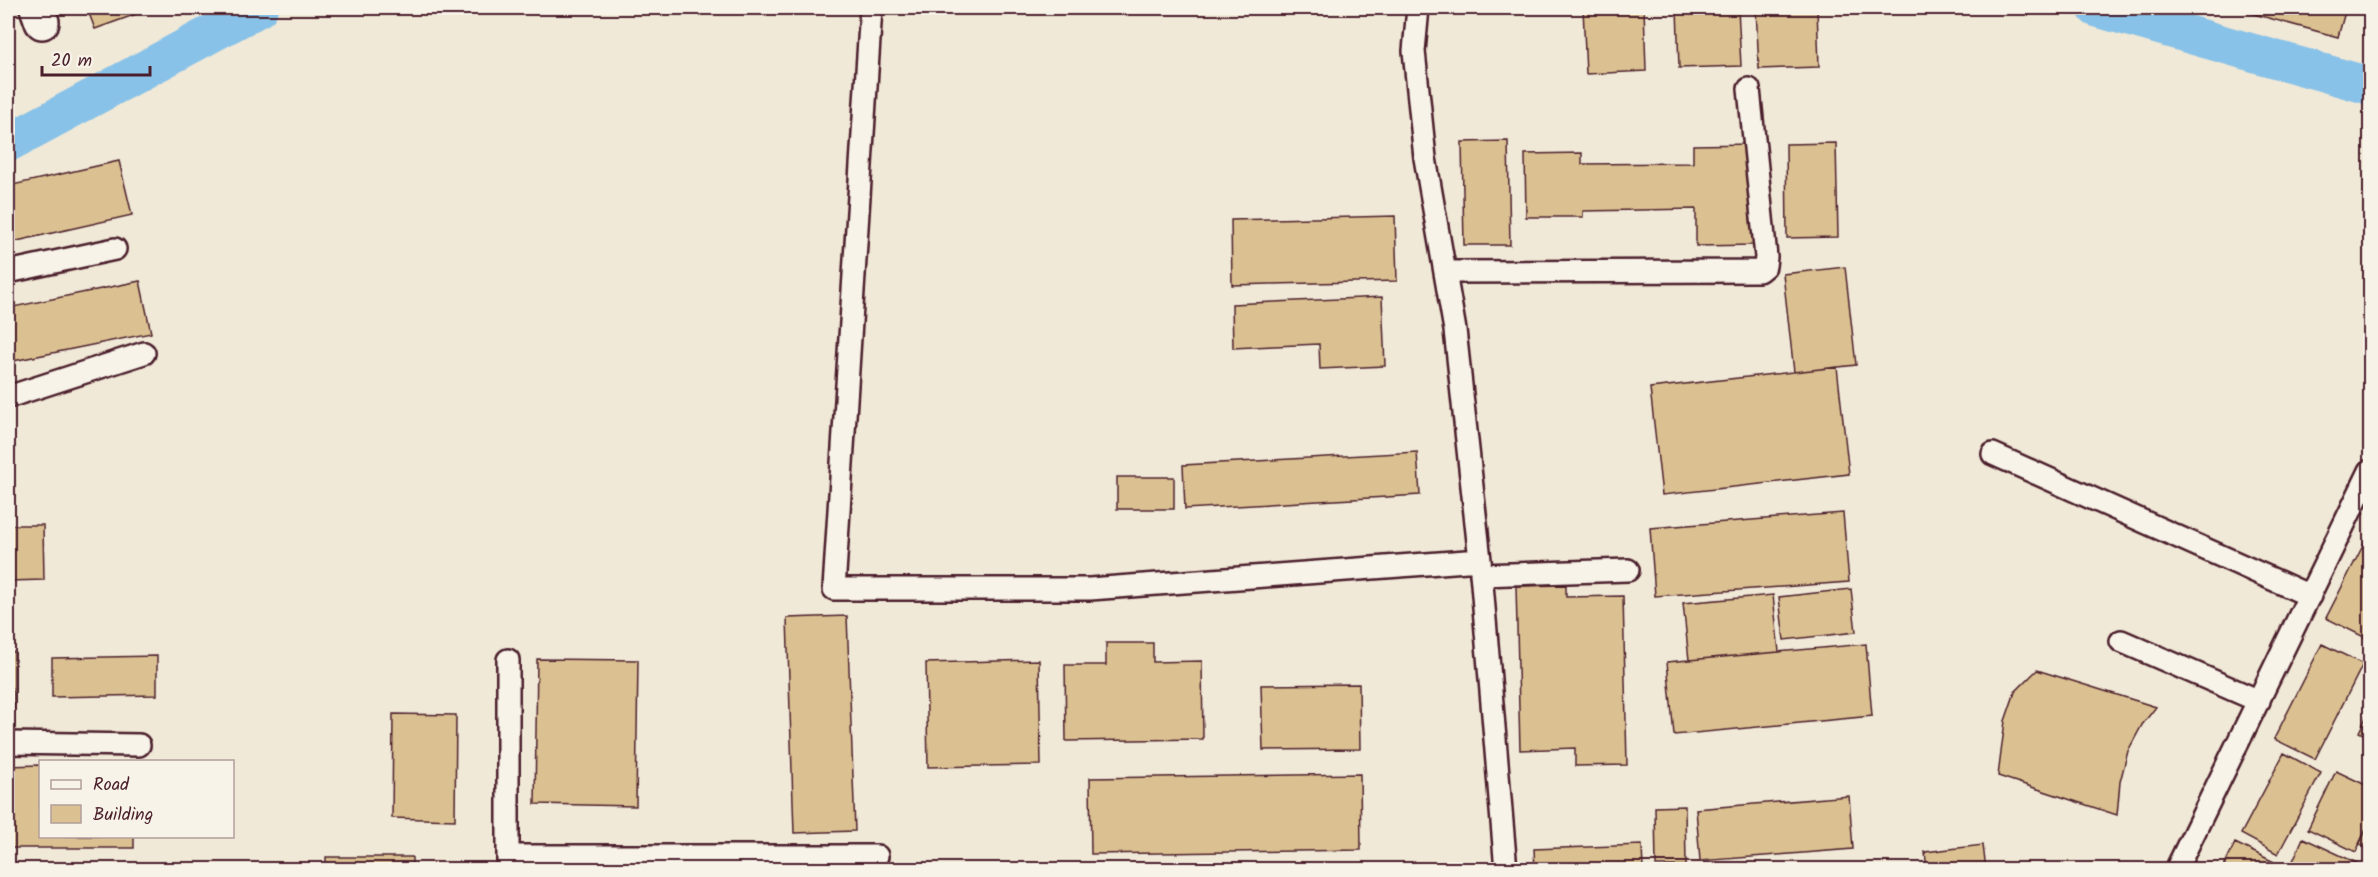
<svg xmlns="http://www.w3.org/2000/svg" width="2378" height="877" viewBox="0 0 2378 877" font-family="Kalam,sans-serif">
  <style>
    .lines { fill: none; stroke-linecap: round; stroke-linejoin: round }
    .canal { stroke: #89c2e8; stroke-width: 38 }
    .building { fill: #dbc191; stroke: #4a1f2b; stroke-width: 1.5 }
    .service-casing { stroke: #4a1f2b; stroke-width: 26 }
    .minor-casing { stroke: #4a1f2b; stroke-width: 38 }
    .service { stroke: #f7f3e8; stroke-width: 21 }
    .minor { stroke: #f7f3e8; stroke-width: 33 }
  </style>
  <rect width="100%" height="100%" fill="#f1e9d7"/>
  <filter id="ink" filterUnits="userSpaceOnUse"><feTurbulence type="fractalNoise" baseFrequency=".0167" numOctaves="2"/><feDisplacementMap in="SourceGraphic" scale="12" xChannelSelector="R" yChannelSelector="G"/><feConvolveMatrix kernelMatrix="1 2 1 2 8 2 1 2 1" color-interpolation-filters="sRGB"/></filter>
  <g filter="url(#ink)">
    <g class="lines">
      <path class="canal" d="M2096 8 2370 86
        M8 143 259 8"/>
    </g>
    <path class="building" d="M87 8H153L95 29Z
      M1583 8H1644L1646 71 1586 74Z
      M1677 8H1738L1741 66 1679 68Z
      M1756 8H1817L1819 67 1759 69Z
      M2232 8H2346L2338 37Z
      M1508 141 1510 245H1464L1462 142Z
      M1836 143 1838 237 1787 238 1786 144Z
      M1753 144 1755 245 1696 246V209L1583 211V217H1526L1525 154 1582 153V164L1693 163V145Z
      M119 161 132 215 8 243V186Z
      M1395 216 1397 281 1232 285 1231 220Z
      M1845 267 1856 365 1794 372 1783 274Z
      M140 281 151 333 8 362V308Z
      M1382 297 1385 366 1320 369 1319 344 1233 348 1232 304Z
      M1837 367 1849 474 1662 495 1650 388Z
      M1417 452 1420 495 1185 509 1183 465Z
      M1117 477H1174V509H1117Z
      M1843 513 1849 582 1655 596 1650 528Z
      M8 525H43L44 580 8 581Z
      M2370 532V640L2326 618Z
      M1566 585V597L1623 596 1627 765 1575 766V748L1520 750 1516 586Z
      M1851 589 1856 632 1784 640 1779 597Z
      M1773 595 1779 652 1689 660 1683 603Z
      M847 616 855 831 794 833 787 618Z
      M1106 643H1153V662L1202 661 1203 739 1066 741 1065 665H1106Z
      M1866 644 1872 716 1674 735 1667 662Z
      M2322 644 2363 664 2315 759 2274 739Z
      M8 652H14V723H8Z
      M157 656V695L52 697V658Z
      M537 659 638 660 636 806 535 804Z
      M1039 660 1041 765 928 767 926 663Z
      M2037 670 2156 707 2142 725 2128 751 2120 782 2117 815 1998 776 2005 721 2015 692Z
      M1359 684 1360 749 1263 750 1261 685Z
      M2370 709V738L2359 732Z
      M393 714 456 715 455 820 392 818Z
      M2284 753 2321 773 2278 854 2241 834Z
      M40 765V836H134V848H8V766Z
      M2336 771 2370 787V821L2356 852 2308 829Z
      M1360 774 1361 850 1091 854 1090 778Z
      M1849 796 1853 849 1700 861 1696 809Z
      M1685 806 1686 866H1656L1655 807Z
      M2370 821V849L2359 844Z
      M2303 838 2370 869V870H2289Z
      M2235 843 2274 862 2271 870H2222Z
      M1642 845 1643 870H1535L1534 849Z
      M1983 845 1986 870H1927L1925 852Z
      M326 857H412V870H326Z"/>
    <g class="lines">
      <defs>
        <path id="service" d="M871 8 834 589H1090L1480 560
          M1418 8 1414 51 1425 158 1455 330 1480 560 1506 870
          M8 272 115 249
          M1445 272 1759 271 1765 266 1766 257 1749 89
          M8 397 144 353
          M1993 454 2310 596
          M1481 575 1628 570
          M2121 641 2259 701
          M508 660V869
          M8 743 139 745
          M508 856H877
          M2176 870 2370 471"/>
        <path id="minor" d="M37 8 42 22"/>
      </defs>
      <use href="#service" class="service-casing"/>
      <use href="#minor" class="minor-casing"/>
      <use href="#service" class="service"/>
      <use href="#minor" class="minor"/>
    </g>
  </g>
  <rect width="2378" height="877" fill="none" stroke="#f7f3e8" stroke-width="30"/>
  <rect x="15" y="15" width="2348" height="847" fill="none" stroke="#4a1f2b" stroke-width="2" filter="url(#ink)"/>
  <rect x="39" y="760" width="195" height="78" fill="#f7f3e8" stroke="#b29e9c" stroke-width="1.5"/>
  <rect x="51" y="780" width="30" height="9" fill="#f7f3e8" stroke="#b29e9c" stroke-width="1.5"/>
  <text x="93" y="790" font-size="18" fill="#4a1f2b">Road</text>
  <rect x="51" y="805" width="30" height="18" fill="#dbc191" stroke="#b29e9c" stroke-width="1.5"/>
  <text x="93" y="820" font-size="18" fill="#4a1f2b">Building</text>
  <path d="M42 66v9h108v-9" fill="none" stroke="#4a1f2b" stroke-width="3"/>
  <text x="51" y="66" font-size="18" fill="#4a1f2b" stroke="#f7f3e8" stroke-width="4.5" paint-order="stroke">20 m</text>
</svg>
